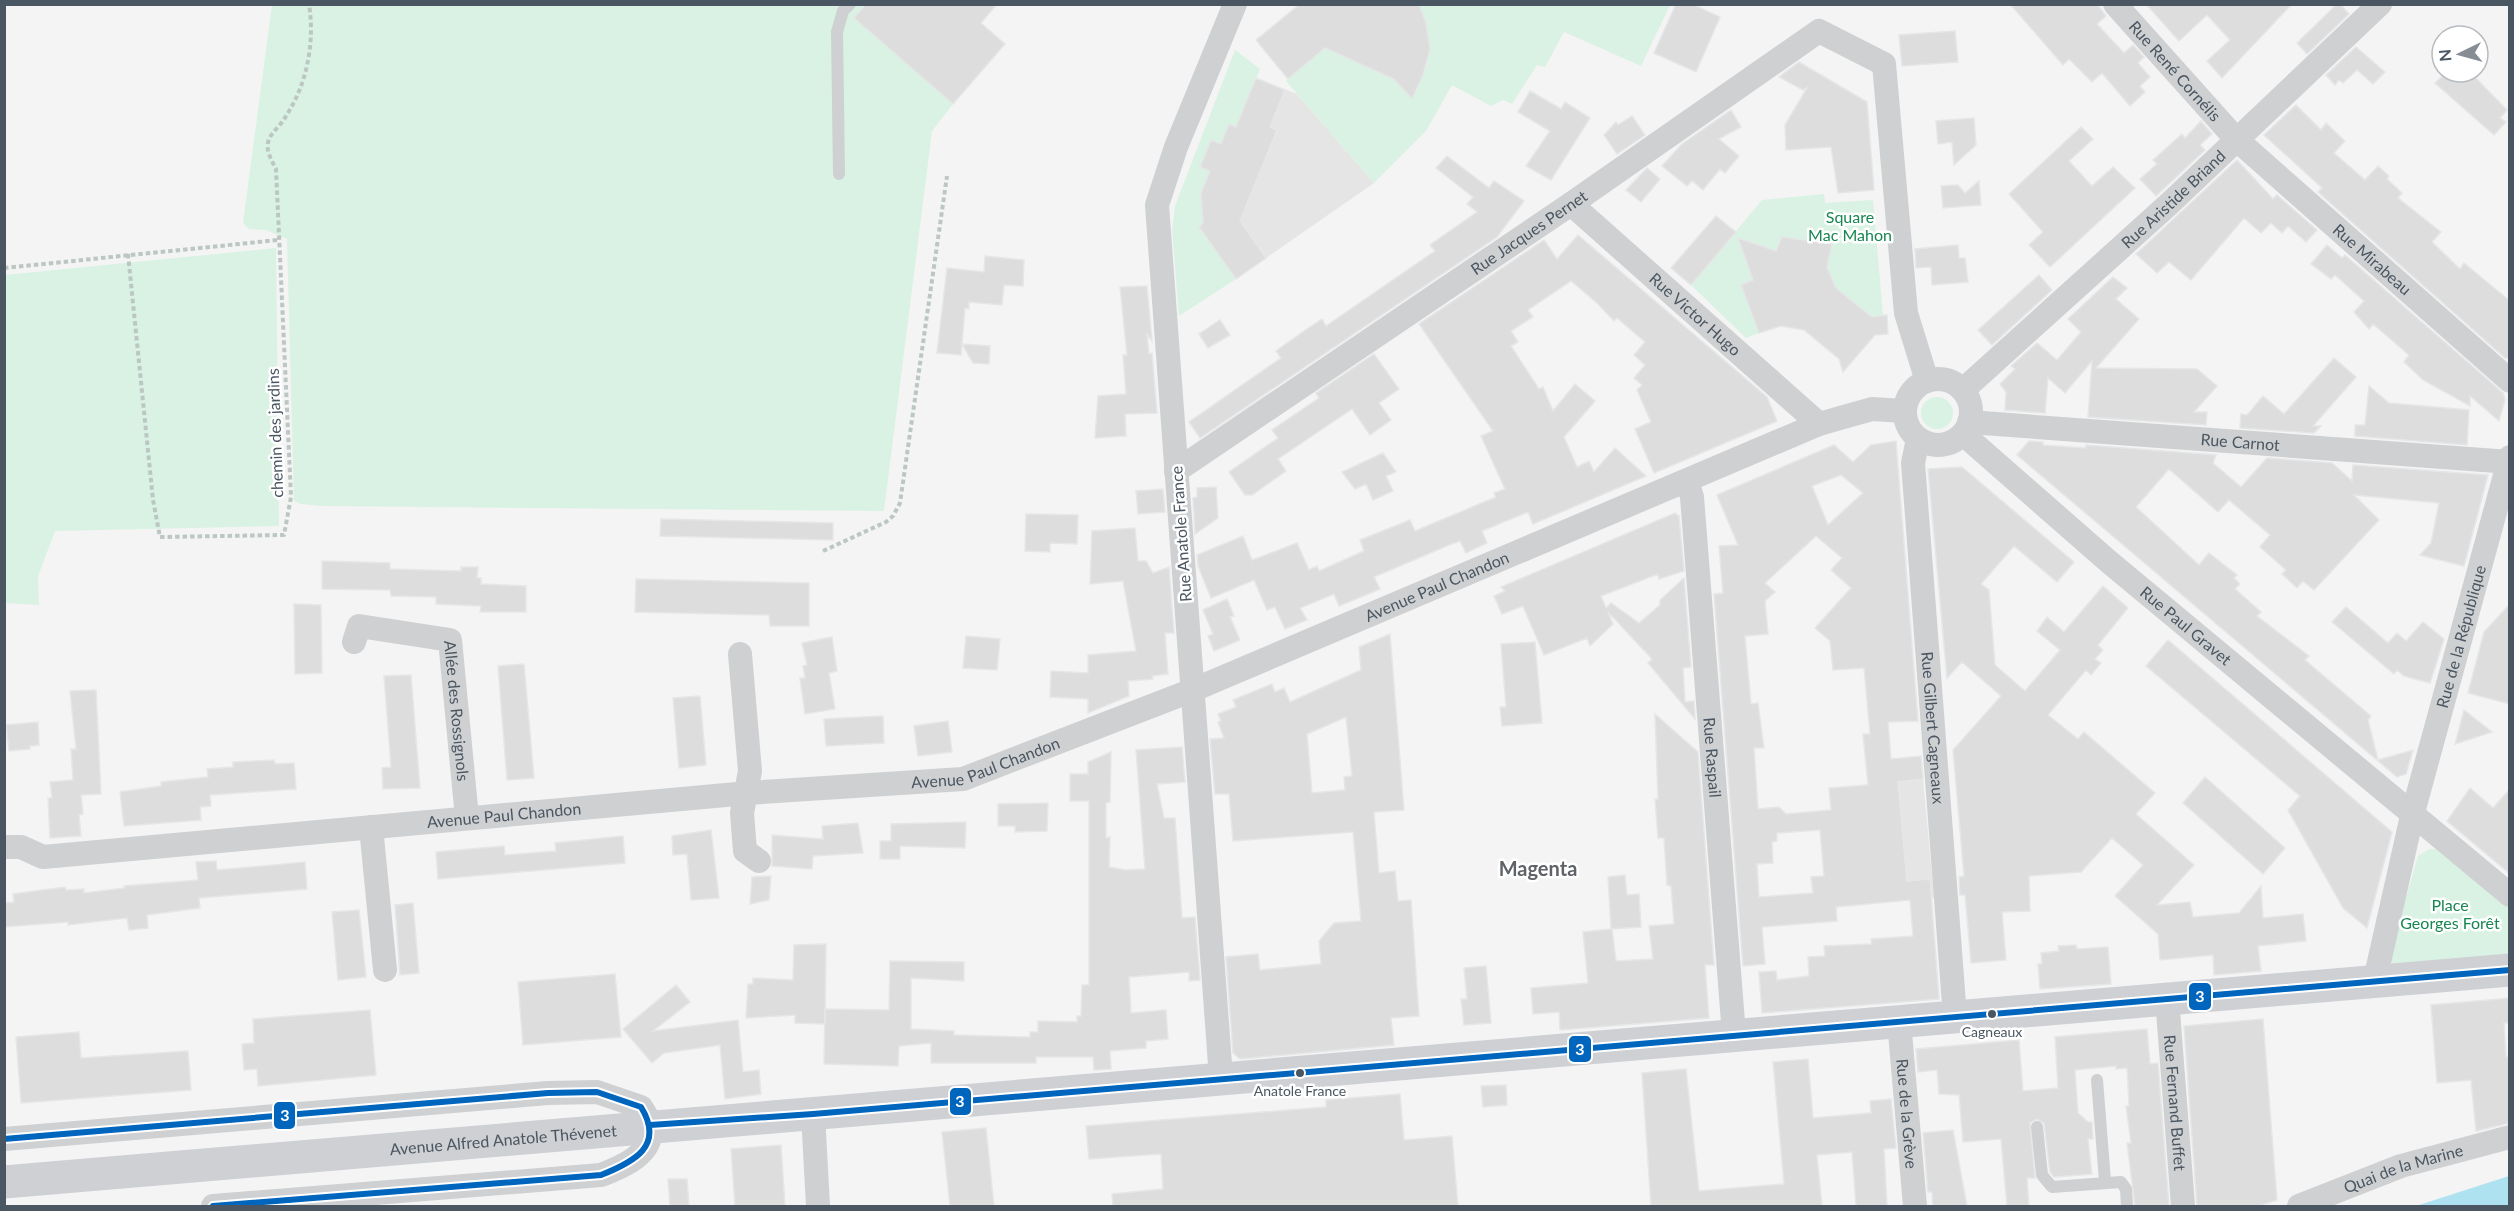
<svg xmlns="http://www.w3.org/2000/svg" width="2514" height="1211" viewBox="0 0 2514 1211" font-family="Lato,sans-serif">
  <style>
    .education { fill: #e6e5e6 }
    .green { fill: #d9f2e3 }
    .water { fill: #aee2f0 }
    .building { fill: #ddddde; stroke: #e5e6e7; stroke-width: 1.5; fill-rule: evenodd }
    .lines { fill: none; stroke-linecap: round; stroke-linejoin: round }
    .path { stroke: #bcc7c4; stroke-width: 4; stroke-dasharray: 4.5 3; stroke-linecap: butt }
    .lane { stroke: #ced0d2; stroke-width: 12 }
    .street { stroke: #ced0d2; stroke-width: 24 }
    .secondary { stroke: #ced0d4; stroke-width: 33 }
    .bus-1-casing { stroke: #fff; stroke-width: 10 }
    .bus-1 { stroke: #0065bd; stroke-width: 6 }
    .bus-dot { fill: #4a5661; stroke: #fff; stroke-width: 2 }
    .labels { text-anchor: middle; stroke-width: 5; stroke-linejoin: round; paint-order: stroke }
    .bus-label { font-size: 14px; fill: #4a5661; stroke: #fff }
    .street-label { font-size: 16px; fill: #4a5661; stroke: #fff }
    .park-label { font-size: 16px; fill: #17864f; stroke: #fff }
    .quarter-label { font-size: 20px; font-weight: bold; fill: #5f6368; stroke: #fff }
    .line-badge { stroke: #fff; stroke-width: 2 }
    .badge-label { font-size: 16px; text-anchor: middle; font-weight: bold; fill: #fff }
  </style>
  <rect width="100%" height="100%" fill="#f4f4f4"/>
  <path class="education" d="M1256 78 1297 94 1374 183 1236 279 1199 227 1203 223 1201 193 1209 171 1200 167 1229 124 1236 127Z
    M1923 779 1934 898 1840 906 1829 788Z"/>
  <path class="green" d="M272 5H997L981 23 953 104 932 131 884 511 324 506 301 504 294 501 287 239 266 230 249 229 243 223Z
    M1418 5H1670L1641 66 1564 32 1545 67 1537 65 1512 104 1503 100 1491 106 1452 85 1426 131 1374 183 1286 81 1325 48 1394 79 1411 97C1433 66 1433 39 1418 5Z
    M1235 50 1260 69 1236 127 1229 125 1221 144 1211 141 1200 167 1210 171 1201 193 1203 223 1199 227 1236 279 1179 316 1172 230 1175 206Z
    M1824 194 1825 203 1873 200 1883 315 1872 317 1836 288 1827 267 1832 244 1782 237 1776 251 1764 247 1748 266 1753 280 1741 285 1759 333 1746 338 1691 285 1762 200Z
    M276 248 279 526 55 531 38 576 39 605 5 603V275Z
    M1921 413a16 16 0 1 1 32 0a16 16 0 1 1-32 0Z
    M2429 849 2446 850 2509 902V955L2397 966 2388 960 2418 856Z"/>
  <path class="water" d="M2509 1176V1206H2416Z"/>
  <path class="building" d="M866 4H997L981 23 1005 44 953 104 854 18Z
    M1300 4H1419L1426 23 1430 49 1423 75 1412 99 1394 79 1325 48 1288 79 1256 40Z
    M1676 4H1692L1720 17 1696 72 1654 53Z
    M2010 4H2097L2106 16 2097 24 2124 53 2133 45 2144 57 2138 63 2150 77 2140 86 2145 92 2130 106 2102 73 2092 82 2069 59 2063 65Z
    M2146 4H2292L2222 78 2207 61 2230 40 2207 15 2179 41Z
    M2337 4H2340L2349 14 2307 54 2297 43Z
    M1955 31 1958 62 1902 66 1899 35Z
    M2356 47 2385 72 2373 84 2357 70 2343 83 2339 80 2335 85 2326 75Z
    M1799 62 1867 102 1874 190 1838 193 1831 147 1786 150 1785 125 1807 88 1803 90 1779 77Z
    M2447 72H2470L2507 110 2500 118 2506 122 2494 135 2435 83Z
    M1256 78 1285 90 1270 127 1277 130 1240 221 1266 258 1236 279 1199 227 1203 223 1201 193 1210 171 1200 167 1211 140 1221 144 1229 124 1236 127Z
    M1530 91 1561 109 1565 102 1590 118 1551 180 1526 166 1550 131 1518 112Z
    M2296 105 2321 130 2326 123 2345 141 2334 153 2365 180 2378 166 2389 176 2387 179 2402 193 2398 198 2441 232 2432 242 2460 269 2464 263 2510 301V358H2505L2318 192 2322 188 2264 135Z
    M1731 110 1741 127 1719 139 1739 156 1725 173 1720 169 1703 190 1692 181 1687 186 1662 166 1682 144Z
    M1632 116 1645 135 1617 154 1604 135 1616 122 1618 125Z
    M1974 118 1976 145 1954 165 1952 142 1938 144 1936 121Z
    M2201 121 2212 134 2200 145 2205 150 2156 196 2140 179 2157 164 2153 160 2182 134 2185 138Z
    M2081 127 2093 139 2069 161 2092 186 2113 167 2135 188 2050 267 2029 245 2043 232 2009 194Z
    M1447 156 1489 188 1494 181 1524 201 1497 237 1200 438 1189 422 1281 358 1276 351 1304 331 1322 319 1326 326 1435 251 1430 245 1477 212 1467 204 1473 197 1436 168Z
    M2237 160 2273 199 2277 195 2317 230 2306 242 2288 226 2282 233 2271 223 2261 233 2244 218 2191 280 2169 262 2157 273 2136 254Z
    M1647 168 1660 179 1641 202 1626 190Z
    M1979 181 1981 205 1943 208 1941 186 1958 185 1965 193Z
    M1716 216 1736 232 1691 285 1671 268Z
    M1578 235 1767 397 1777 421 1654 473 1635 429 1651 422 1637 390 1642 385 1634 378 1645 365 1634 355 1645 342 1617 318 1614 321 1597 303 1571 281 1528 310 1533 317 1511 331 1518 342 1511 346 1539 389 1543 387 1553 411 1575 384 1595 401 1564 437 1577 467 1589 461 1594 472 1615 448 1646 476 1533 524 1528 512 1506 521 1482 531 1487 543 1466 553 1460 541 1449 545 1374 577 1380 589 1339 606 1334 594 1300 608 1307 620 1285 629 1275 607 1267 610 1254 580 1211 598 1198 566 1197 555 1243 536 1252 560 1297 543 1309 570 1317 566 1319 571 1364 551 1360 540 1410 520 1415 531 1496 497 1494 493 1505 489 1481 436 1493 431 1419 324 1544 240 1557 259Z
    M1782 237 1832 244 1827 267 1836 288 1872 317 1887 315 1888 334 1875 335 1843 372 1839 359 1804 330 1781 326 1759 333 1741 285 1753 280 1738 238 1776 251Z
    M1958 245 1959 258H1965L1968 282 1932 285 1931 267 1916 268 1915 249Z
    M2327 245 2342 258 2345 255 2503 393 2505 400 2499 421 2470 396V406L2423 380 2404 362 2409 355 2373 324 2369 329 2354 312 2364 301 2335 275 2331 279 2311 264Z
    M985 256 1024 260 1023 286 1004 285 1002 305 969 302V309L965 308 961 355 937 353 947 268 984 272Z
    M2039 275 2052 290 1992 345 1978 330Z
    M2113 277 2127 288 2116 299 2139 319 2096 368 2197 369 2217 386 2194 412H2207L2206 425 2088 417 2092 361 2065 393 2048 378 2045 413 2005 410 2006 392 2000 384 2015 369 2011 366 2037 343 2057 360 2081 332 2068 319Z
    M1147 286 1152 341 1147 334 1149 354 1152 353 1157 413 1125 414 1126 436 1095 438 1098 396 1126 394 1123 355H1127L1120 287Z
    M1220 320 1230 335 1208 348 1199 334Z
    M962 344 990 346 989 364 973 363Z
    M1374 354 1399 389 1379 403 1391 420 1370 435 1352 409 1278 459 1286 471 1252 495H1245L1229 472 1278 438 1272 430 1319 398 1316 393Z
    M2334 358 2356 377 2313 426H2321L2314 433 2240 428 2241 414 2247 415 2263 396 2284 414Z
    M2369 386 2389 403 2469 410 2467 445 2355 436V425H2365Z
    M1896 441 1918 721 1888 722 1891 759 1921 756 1923 779 1898 782 1907 881 1930 879 1939 999 1762 1013 1759 972 1776 971 1777 980 1809 976 1808 957 1825 956 1824 946 1872 944 1871 939 1913 936 1910 900 1836 907 1837 921 1762 927 1765 964 1743 966 1714 594 1723 593 1719 546 1738 545 1717 495 1834 445 1853 462 1871 445ZM1841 475 1863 493 1828 525 1812 486ZM1816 536 1842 558 1831 570 1851 588 1815 628 1830 641 1833 670 1864 668 1870 734H1863L1868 785 1829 788 1831 810 1786 814 1779 807 1758 809 1754 748H1764L1758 703 1751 704 1745 636 1768 634 1765 601 1775 592 1765 583ZM1820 830 1824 876 1811 877 1813 893 1759 897 1757 864 1773 863 1772 842 1777 841V833Z
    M2029 441 2043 442V445L2086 448V445L2216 455 2213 463 2241 487 2267 458 2332 463 2352 481 2353 465 2488 475 2464 566 2420 555 2431 543 2439 503 2354 495 2379 520 2314 590 2303 581 2297 588 2282 574 2286 570 2260 547 2270 535 2229 500 2218 512 2169 469 2136 507 2199 565 2209 553 2237 575 2234 578 2240 584 2235 589 2261 612 2257 616 2309 656 2305 660 2371 716 2368 720 2378 760 2413 750 2406 774 2397 777 2017 455Z
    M1383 453 1396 472 1386 476 1393 491 1373 500 1366 484 1355 489 1342 472Z
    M1962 467 2074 562 2057 582 2014 546 1981 584 1989 590 1995 665 2025 691 2060 650 2037 631 2047 617 2064 632 2103 586 2128 608 2098 645 2103 650 2095 659 2101 663 2091 675 2086 670 2048 715 2078 739 2084 732 2155 793 2136 814 2194 865 2157 905 2190 902 2193 917 2239 913 2261 886 2263 918 2303 914 2306 941 2258 946 2261 971 2214 975 2213 955 2160 960 2158 934 2115 896 2143 865 2112 838 2081 872 2029 876 2030 911 2002 912 2006 960 1971 963 1965 895H1960L1959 877 1964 876 1953 750 2001 696 1962 662 1947 678 1928 469Z
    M1216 487 1218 518 1195 534 1193 498 1197 497V488Z
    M1163 489 1165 512 1138 514 1136 491Z
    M1675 513 1679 516 1684 571 1659 579 1658 574 1601 596 1606 608 1611 603 1639 623 1660 605V600L1684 578 1691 667 1683 668 1685 702 1694 701 1695 719 1648 663 1652 659 1608 612 1613 624 1590 646 1587 638 1544 655 1523 606 1502 614 1494 596 1505 591 1501 587Z
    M1026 514 1078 515 1077 544 1050 543V552L1025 551Z
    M661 519 833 523V540L660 536Z
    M1135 528 1138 561H1146L1153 573 1169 567 1174 633H1165L1168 674 1152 676 1153 679 1128 681 1129 696 1088 713V699L1050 697 1051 671 1088 673V655L1136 651 1123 581 1090 584 1092 531Z
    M322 561 390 563V569L461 571V567H478L477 578H481V584L526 586V612H480L481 606 436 604V597L391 596 390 590 322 589Z
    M636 579 809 583V626H770L769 615 635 612Z
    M1227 599 1234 616 1230 617 1240 640 1214 651 1208 636 1213 634 1203 610Z
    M294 604 321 605 322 673 295 674Z
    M2510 604V704L2468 693 2484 632Z
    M2346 607 2388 643 2397 633 2406 641 2423 622 2444 639 2430 683 2404 676 2397 670 2394 674 2332 622Z
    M1390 634 1404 810 1374 812 1379 873 1395 871 1398 901 1411 900 1419 1016 1391 1018 1394 1045 1240 1059 1233 1053 1226 957 1258 954 1260 970 1321 964 1319 941 1334 923 1361 921 1353 832 1233 841 1229 794H1215L1210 739 1224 738 1218 722 1221 721 1218 714 1236 707 1233 700 1272 684 1275 692 1284 688 1290 702 1361 670 1359 647ZM1346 717 1352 776 1344 777 1345 790 1312 793 1307 734Z
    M966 636 1000 639 997 670 963 668Z
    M832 637 837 671 829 673 835 709 805 714 800 678H805L803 666 807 665 802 643Z
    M2168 640 2392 832 2367 928 2343 908 2288 810 2300 796 2146 666Z
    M1535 642 1542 723 1502 726 1500 707H1506L1501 644Z
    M524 664 534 778 507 780 498 666Z
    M411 675 420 788 383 789 382 768 391 767 384 676Z
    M96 690 101 794 81 795 83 814 79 815 81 836 50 838 48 798H52L50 782 73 780 71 749H76L70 691Z
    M700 696 706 765 679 768 673 698Z
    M2464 710 2492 732 2455 744Z
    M1655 714 1698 752 1714 965H1705L1709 1018 1560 1030 1559 1012 1533 1014 1531 988 1588 983 1583 932 1611 929 1608 877 1625 875 1627 895 1639 894 1641 927 1612 929 1616 961 1653 959 1649 926 1674 924 1671 886 1667 885 1664 838H1658L1655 799H1658Z
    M883 716 884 743 826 746 824 719Z
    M948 721 952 752 918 756 914 726Z
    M38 722 39 745 30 746V749L9 751 6 725Z
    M1182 747 1185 782 1157 784 1164 818H1175L1182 918 1195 917 1200 980 1189 981V972L1129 977 1131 1013 1166 1010 1168 1039 1146 1041V1048L1110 1051 1111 1069 1094 1070 1093 1057H1036V1063H931V1043L899 1046 898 1066 824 1064 825 1009 889 1010 890 961 964 962V981L911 978V1029L954 1031V1035L1030 1037V1032H1038V1021L1077 1022V1016H1081L1082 985H1089V801H1070V774H1088V762L1111 752 1110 802 1106 803V838L1110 837 1109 867 1125 870 1145 869 1136 750Z
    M274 760 275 764 294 763 296 789 210 795 211 806 200 807 201 820 124 826 120 792 161 786V782L208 777 207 769 233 767V762Z
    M2205 777 2285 848 2263 874 2183 803Z
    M2470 788 2493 808 2510 789V874L2447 821Z
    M1048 803 1047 831 1015 832V826H998V804Z
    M966 822 965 848 900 846V859H880V841H891V824Z
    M858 823 863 853 813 856 812 869 772 866V835L823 839 822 826Z
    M711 830 719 898 691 900 687 854 673 855 672 836Z
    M623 836 625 863 438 879 436 852 504 846 505 855 556 851 555 843Z
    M216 861 217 870 305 862 307 889 199 898 200 908 147 915 148 928 129 930 127 918 68 925V922L4 927V903L14 902 13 894 65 887 66 890 84 889V893L125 888 124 886 198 880 196 862Z
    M771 876 769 900 750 904 752 877Z
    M413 903 419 973 400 975 395 905Z
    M359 910 366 977 338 980 332 912Z
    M826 944 825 1024 795 1023V1015L746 1018 748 984H753V978L793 980 794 945Z
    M2076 945 2077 949 2108 947 2111 984 2040 989 2038 964H2042L2041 953 2059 951 2058 946Z
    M1486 966 1491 1023 1464 1025 1461 999H1467L1464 968Z
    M615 974 621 1037 523 1045 518 982Z
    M676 985 690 1002 653 1031 738 1020 743 1072 759 1070 761 1094 725 1099 720 1045 664 1053 652 1063 623 1029Z
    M2510 998V1023H2504L2506 1057 2510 1056V1123L2476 1131 2471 1080 2437 1083 2431 1005Z
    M370 1010 376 1075 258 1086 257 1069 244 1070 242 1044 254 1043 253 1019Z
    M2263 1019 2277 1200 2258 1206H2197L2184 1026Z
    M2147 1029 2150 1064 2158 1063 2169 1206H2135L2127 1143H2131L2126 1106H2129L2127 1068 2116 1069V1066L2075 1070 2078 1113 2088 1122H2092L2093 1139H2088L2092 1174 2054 1177 2050 1172 2044 1123 2037 1119 2030 1123 2035 1178H2027L2029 1206H2007L2001 1139 1963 1142 1959 1095 1939 1094 1937 1070 1918 1072 1916 1049 2019 1040 2023 1091 2058 1088 2055 1037Z
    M79 1032 81 1058 188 1051 191 1090 21 1103 16 1037Z
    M1808 1059 1813 1118 1871 1113 1870 1101 1891 1099 1896 1148 1884 1149 1887 1206H1856L1852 1152 1817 1155 1822 1206H1651L1642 1073 1686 1069 1699 1191 1784 1184 1773 1062Z
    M1506 1085 1507 1105 1483 1107 1481 1086Z
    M1400 1094 1404 1140 1452 1136 1458 1206H1113L1112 1194 1163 1189 1161 1154 1089 1159 1086 1126 1326 1107V1100Z
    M986 1128 994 1206H950L942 1132Z
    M1953 1130 1967 1206H1933L1932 1192H1928L1923 1133Z
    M781 1145 785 1206H735L731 1149Z
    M668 1179H687L689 1206H670Z"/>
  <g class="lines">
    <path class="path" d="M128 254 153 500 160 537 284 535 291 497 276 169C271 159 265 150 269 139 273 131 282 124 286 116 307 84 315 43 309 4
      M4 268 278 240
      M823 551 886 522 893 516 900 503 947 176"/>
    <path class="lane" d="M839 174 837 32 843 11 850 4
      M2097 1080 2105 1181
      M2037 1127 2042 1175 2052 1187 2121 1182 2126 1189 2127 1206"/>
    <g class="street">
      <path id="s1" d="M2115 4 2236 139 2510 381"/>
      <path id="s2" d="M1571 204 1819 424"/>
      <circle cx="1938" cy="412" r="33"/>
      <path id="s3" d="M1963 390 2169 204 2380 4"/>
      <path id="s4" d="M1969 422 2510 462"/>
      <path id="s5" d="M1963 434 2108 561 2510 895"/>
      <path id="s6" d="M1918 439 1913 463 1955 1017"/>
      <path id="s7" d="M1176 471 1571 204 1819 31 1884 64 1906 313 1927 381"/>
      <path id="s8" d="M1687 481 1692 497 1734 1035"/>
      <path id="s9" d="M354 642 359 626 450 640 467 818"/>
      <path d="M740 654 750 771 742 813 745 851 759 861"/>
      <path d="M371 827 385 970"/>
      <path id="s10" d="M4 847H21L43 857 748 793 963 779 1193 690 1819 424 1872 409 1904 411"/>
      <path id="s11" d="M2375 980 2412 816 2510 457"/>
      <path id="s12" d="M2167 998 2183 1206"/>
      <path id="s13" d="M1899 1021 1915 1206"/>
      <path d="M1221 1078 1157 205 1176 147 1235 4"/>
      <path d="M813 1114 818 1206"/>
      <path d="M4 1139 548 1093 597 1092 641 1107C644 1112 649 1119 650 1125 655 1154 622 1167 601 1175L213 1206"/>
      <path id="s14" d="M2299 1206 2401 1166 2510 1137"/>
    </g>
    <path class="secondary" id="s15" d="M4 1182 2510 970"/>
    <defs>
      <path id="bus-1" d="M650 1125 813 1114 2510 970
        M4 1139 548 1093 597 1092 641 1107C665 1146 634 1162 601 1175L213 1206"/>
    </defs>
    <use href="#bus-1" class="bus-1-casing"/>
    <use href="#bus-1" class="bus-1"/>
  </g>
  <g class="bus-dot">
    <circle cx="1992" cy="1014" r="5"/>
    <circle cx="1300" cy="1073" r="5"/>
  </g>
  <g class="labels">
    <g class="bus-label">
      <text x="1992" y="1037">Cagneaux</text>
      <text x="1300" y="1096">Anatole France</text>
    </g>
    <g class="street-label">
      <text dy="6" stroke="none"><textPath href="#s1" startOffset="90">Rue René Cornélis</textPath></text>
      <text dy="6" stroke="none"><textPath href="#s3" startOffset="284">Rue Aristide Briand</textPath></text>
      <text dy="6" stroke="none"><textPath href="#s7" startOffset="426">Rue Jacques Pernet</textPath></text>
      <text dy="6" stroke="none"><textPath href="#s1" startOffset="363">Rue Mirabeau</textPath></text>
      <text dy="6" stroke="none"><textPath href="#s2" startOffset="166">Rue Victor Hugo</textPath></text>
      <text transform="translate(275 433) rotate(-92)" y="6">chemin des jardins</text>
      <text dy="6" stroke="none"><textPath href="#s4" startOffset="272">Rue Carnot</textPath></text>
      <text transform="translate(1181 534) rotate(-94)" y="6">Rue Anatole France</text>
      <text dy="6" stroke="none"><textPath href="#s10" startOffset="1476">Avenue Paul Chandon</textPath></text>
      <text dy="6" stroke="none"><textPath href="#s5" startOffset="294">Rue Paul Gravet</textPath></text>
      <text dy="6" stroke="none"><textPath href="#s11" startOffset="354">Rue de la République</textPath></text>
      <text dy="6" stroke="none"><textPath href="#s9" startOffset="180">Allée des Rossignols</textPath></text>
      <text dy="6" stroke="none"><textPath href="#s6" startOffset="290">Rue Gilbert Cagneaux</textPath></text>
      <text dy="6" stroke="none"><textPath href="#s8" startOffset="278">Rue Raspail</textPath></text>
      <text dy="6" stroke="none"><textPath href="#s10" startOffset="990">Avenue Paul Chandon</textPath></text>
      <text dy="6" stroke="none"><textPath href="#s10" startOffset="504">Avenue Paul Chandon</textPath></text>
      <text dy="6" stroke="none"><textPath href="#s12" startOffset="105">Rue Fernand Buffet</textPath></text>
      <text dy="6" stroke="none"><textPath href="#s13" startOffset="93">Rue de la Grève</textPath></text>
      <text dy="6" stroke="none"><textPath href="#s15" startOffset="501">Avenue Alfred Anatole Thévenet</textPath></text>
      <text dy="6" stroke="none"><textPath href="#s14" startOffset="111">Quai de la Marine</textPath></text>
    </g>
    <g class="park-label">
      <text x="1850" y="223">Square<tspan x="1850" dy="18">Mac Mahon</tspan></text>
      <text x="2450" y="911">Place<tspan x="2450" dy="18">Georges Forêt</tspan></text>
    </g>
    <g class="quarter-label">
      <text x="1538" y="876">Magenta</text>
    </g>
  </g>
  <g class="line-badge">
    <rect x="2188" y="982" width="24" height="29" rx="6" fill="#0065bd"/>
    <rect x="1568" y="1035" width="24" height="28" rx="6" fill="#0065bd"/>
    <rect x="949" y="1087" width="23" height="29" rx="6" fill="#0065bd"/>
    <rect x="273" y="1101" width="23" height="29" rx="6" fill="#0065bd"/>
  </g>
  <g class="badge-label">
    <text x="2200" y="1002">3</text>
    <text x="1580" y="1055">3</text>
    <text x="960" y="1107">3</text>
    <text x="285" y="1121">3</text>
  </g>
  <rect width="2514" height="1211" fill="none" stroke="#4a5661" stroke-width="12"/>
  <g transform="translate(2460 54) rotate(265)"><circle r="28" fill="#ffffff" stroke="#b7bbc0" stroke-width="1.5"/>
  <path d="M0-4.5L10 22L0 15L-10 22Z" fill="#868d94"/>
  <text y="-9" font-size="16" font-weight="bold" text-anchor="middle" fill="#4a5661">N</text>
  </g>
</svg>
